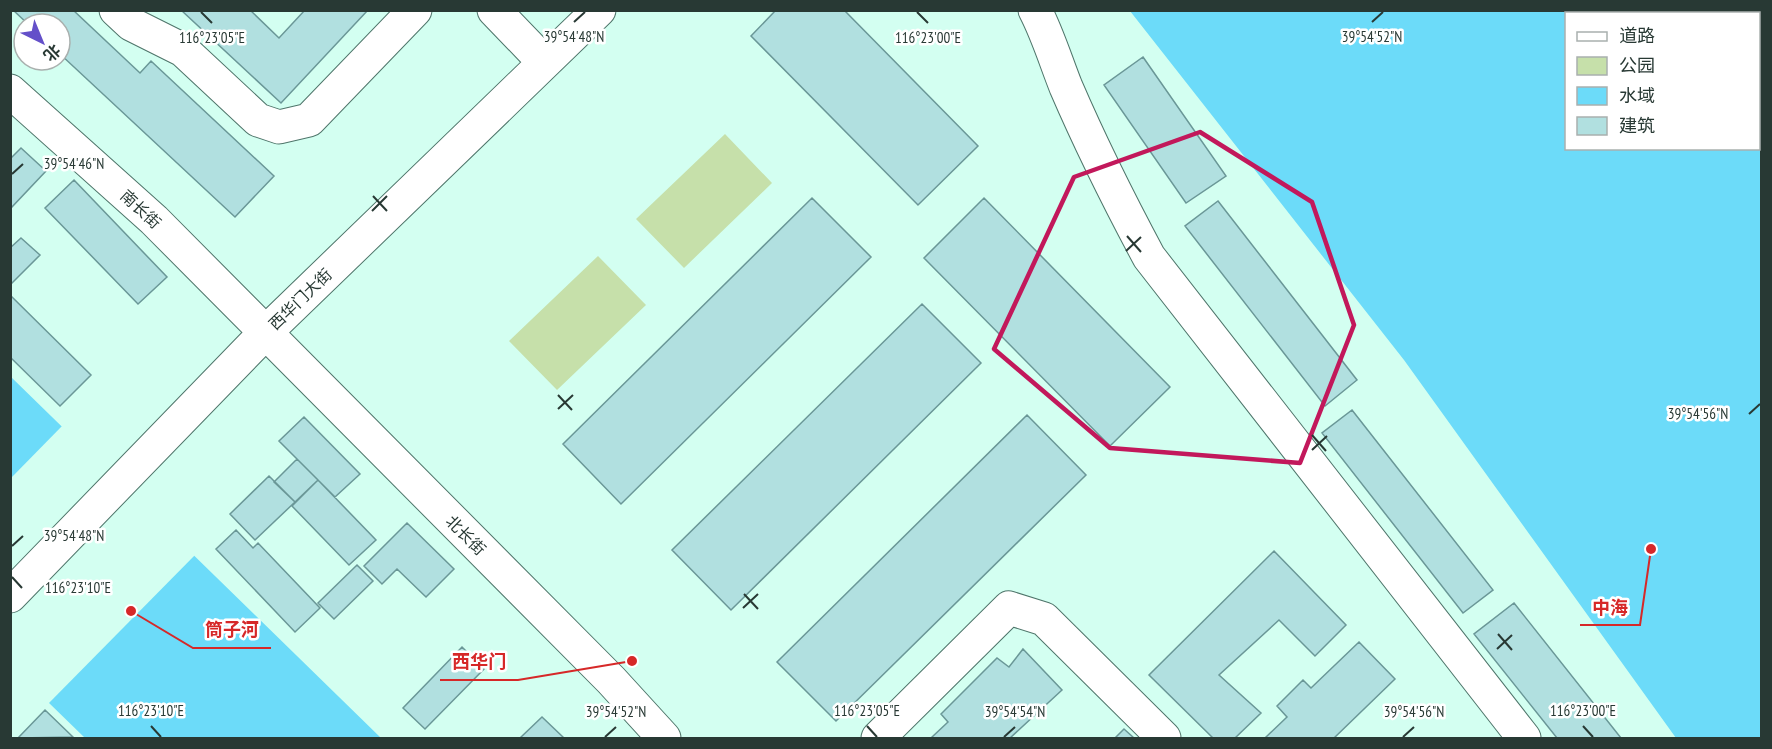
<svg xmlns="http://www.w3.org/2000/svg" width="1772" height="749" viewBox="0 0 1772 749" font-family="'PT Sans Narrow','Noto Sans SC',sans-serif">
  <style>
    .green { fill: #c6e0aa }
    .water { fill: #6cdbf9; fill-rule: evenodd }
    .pier { fill: #d3fff1 }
    .building { fill: #b1e0e0; stroke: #6a9797; stroke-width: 1.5 }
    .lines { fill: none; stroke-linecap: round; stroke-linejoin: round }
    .minor-casing { stroke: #4e756a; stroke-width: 35 }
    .minor { stroke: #fff; stroke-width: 33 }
    .marked { fill: none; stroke: #c2185b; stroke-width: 4.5; stroke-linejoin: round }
    .ticks { fill: none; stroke: #283934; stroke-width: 2 }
    .labels { text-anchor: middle; stroke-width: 5; stroke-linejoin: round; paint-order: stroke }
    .street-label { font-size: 16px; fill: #283934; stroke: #fff }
    .ticks-label { font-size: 15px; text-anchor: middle; fill: #283934; stroke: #fff; stroke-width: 5; stroke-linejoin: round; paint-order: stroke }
    .leader { fill: none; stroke: #d62828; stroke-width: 2 }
    .callout-dot { fill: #d62828; stroke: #fff; stroke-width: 2 }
    .callout-label { font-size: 18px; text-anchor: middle; font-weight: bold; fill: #d62828; stroke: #fff; stroke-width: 5; stroke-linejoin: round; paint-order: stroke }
  </style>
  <rect width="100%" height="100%" fill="#d3fff1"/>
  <path class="green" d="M725 134 772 183 684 268 636 219Z
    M598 256 646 305 557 390 509 341Z"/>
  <path class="water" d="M1130 11H1761V738H1676L1404 360ZM1566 14H1758V148H1566Z
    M10 376 381 738H85L11 666Z"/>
  <path class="pier" d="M64 424 197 553 47 705 10 670 11 478Z"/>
  <path class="building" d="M13 10H73L140 73 151 61 274 176 235 217 60 54V24H28Z
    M181 10H250L279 38 305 10H368L281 103Z
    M776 10H844L978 146 918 205 751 36Z
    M1143 57 1226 176 1186 203 1104 85Z
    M21 148 46 171 10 209V159Z
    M74 180 167 277 138 304 45 208Z
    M812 198 871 257 621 504 563 444Z
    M984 198 1170 387 1110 446 924 258Z
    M1218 201 1357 380 1325 406 1185 226Z
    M21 238 40 255 10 285V248Z
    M10 295 91 375 60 406 10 357Z
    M922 304 981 363 731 610 672 550Z
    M1352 410 1493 590 1463 613 1322 433Z
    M1027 415 1086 475 836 721 777 662Z
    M304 417 360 474 335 497 279 441Z
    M297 459 318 480 295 502 274 482Z
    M269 476 295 502 255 540 230 514Z
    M318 480 376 540 349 565 292 506Z
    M407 523 454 569 426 597 397 569 382 584 364 566Z
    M236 530 253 548 258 543 320 608 295 632 216 549Z
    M1274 551 1346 625 1315 656 1279 620 1219 675 1261 713 1235 738H1213L1149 675Z
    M357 565 373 581 334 619 318 603Z
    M1514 603 1621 738H1557L1474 634Z
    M1359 642 1395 679 1334 738H1265L1287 717 1277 706 1303 680 1311 688Z
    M462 647 484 669 425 729 403 708Z
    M1023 649 1062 690 1010 738H931L948 722 941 714 997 658 1009 667Z
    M45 710 73 737 18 738Z
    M542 717 564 738H520Z
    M1124 729 1134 738H1115Z"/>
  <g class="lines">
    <defs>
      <path id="minor" d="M116 10 131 24 183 50 258 120 279 127 309 120 415 10
        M494 10 544 62
        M1035 10C1048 35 1056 62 1066 87 1091 145 1119 201 1149 257L1524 738
        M10 91 154 220 611 680 664 738
        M10 596 265 333 599 10
        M878 738 1009 608 1044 619 1164 738"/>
    </defs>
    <use href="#minor" class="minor-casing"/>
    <use href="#minor" class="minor"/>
  </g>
  <path class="marked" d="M1200 132 1312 202 1354 325 1300 463 1110 448 994 349 1074 177Z"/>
  <path class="ticks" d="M201 12 212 23M917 12 928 23M574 22 585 12M1372 22 1383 12M12 174 23 164M373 196 387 211M372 211 387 196M1127 236 1141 252M1126 251 1141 237M558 395 572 410M558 409 573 395M1749 414 1760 404M1312 435 1326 451M1312 450 1327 436M12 546 23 536M12 577 22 588M744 594 758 609M743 608 758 594M1498 634 1512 650M1497 649 1512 635M151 726 161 737M867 726 877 737M1583 726 1593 737M605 737 616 727M1004 737 1015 727M1403 737 1414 727"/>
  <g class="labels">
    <g class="street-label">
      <text transform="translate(141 209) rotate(43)" y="6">南长街</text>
      <text transform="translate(300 299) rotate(-44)" y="6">西华门大街</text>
      <text transform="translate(466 535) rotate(45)" y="6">北长街</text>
    </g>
  </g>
  <g class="ticks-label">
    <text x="574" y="42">39°54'48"N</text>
    <text x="1372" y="42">39°54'52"N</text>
    <text x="212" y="43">116°23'05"E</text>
    <text x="928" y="43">116°23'00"E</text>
    <text x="74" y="169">39°54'46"N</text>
    <text x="1698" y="419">39°54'56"N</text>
    <text x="74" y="541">39°54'48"N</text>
    <text x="78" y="593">116°23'10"E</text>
    <text x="151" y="716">116°23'10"E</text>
    <text x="867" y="716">116°23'05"E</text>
    <text x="1583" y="716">116°23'00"E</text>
    <text x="616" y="717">39°54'52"N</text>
    <text x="1015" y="717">39°54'54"N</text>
    <text x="1414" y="717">39°54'56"N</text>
  </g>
  <path class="leader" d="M1651 549L1640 625H1580M131 611L193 648H271M632 661L518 680H440"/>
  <g class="callout-dot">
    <circle cx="1651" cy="549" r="6"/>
    <circle cx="131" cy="611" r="6"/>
    <circle cx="632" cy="661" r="6"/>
  </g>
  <g class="callout-label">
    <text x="1610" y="614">中海</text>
    <text x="232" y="636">筒子河</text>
    <text x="479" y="668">西华门</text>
  </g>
  <rect width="1772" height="749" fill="none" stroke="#283934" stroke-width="24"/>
  <rect x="1565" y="12" width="195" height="138" fill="#ffffff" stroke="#a9b0ae" stroke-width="1.5"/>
  <rect x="1577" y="32" width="30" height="9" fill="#ffffff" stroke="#a9b0ae" stroke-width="1.5"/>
  <text x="1619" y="42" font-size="18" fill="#283934">道路</text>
  <rect x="1577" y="57" width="30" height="18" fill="#c6e0aa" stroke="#a9b0ae" stroke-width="1.5"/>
  <text x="1619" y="72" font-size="18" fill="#283934">公园</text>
  <rect x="1577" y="87" width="30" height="18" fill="#6cdbf9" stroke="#a9b0ae" stroke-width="1.5"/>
  <text x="1619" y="102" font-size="18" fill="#283934">水域</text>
  <rect x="1577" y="117" width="30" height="18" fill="#b1e0e0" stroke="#a9b0ae" stroke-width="1.5"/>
  <text x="1619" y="132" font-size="18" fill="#283934">建筑</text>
  <g transform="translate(42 42) rotate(137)"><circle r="28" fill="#ffffff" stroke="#a9b0ae" stroke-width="1.5"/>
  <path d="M0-4.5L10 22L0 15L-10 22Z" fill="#6450c9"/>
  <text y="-9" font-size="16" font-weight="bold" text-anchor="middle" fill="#283934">北</text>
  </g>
</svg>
